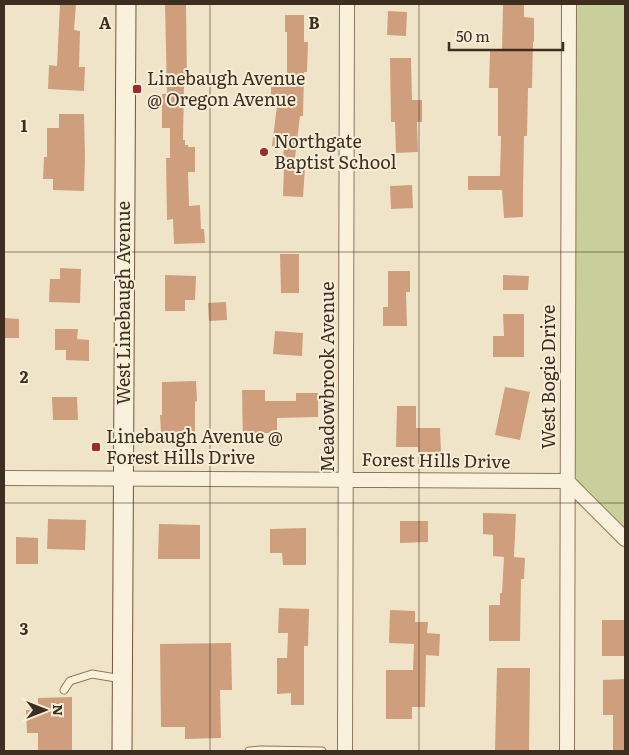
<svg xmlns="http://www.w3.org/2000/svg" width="629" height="755" viewBox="0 0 629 755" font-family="Literata,serif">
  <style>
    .green { fill: #c9cf9b }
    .building { fill: #cf9f7d }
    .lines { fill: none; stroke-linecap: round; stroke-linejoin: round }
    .lane-casing { stroke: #8d765c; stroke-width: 9 }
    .street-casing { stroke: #8d765c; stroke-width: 16 }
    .secondary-casing { stroke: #6f573f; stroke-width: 21 }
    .lane { stroke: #faf1dc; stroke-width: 7 }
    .street { stroke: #faf1dc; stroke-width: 14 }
    .secondary { stroke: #faf1dc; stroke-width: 19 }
    .grid { fill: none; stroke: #3d2e20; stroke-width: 1; stroke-opacity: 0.55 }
    .poi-dot { fill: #9e2a2b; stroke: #f7eed8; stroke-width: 2 }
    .labels { text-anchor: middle; stroke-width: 4; stroke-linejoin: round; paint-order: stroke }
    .poi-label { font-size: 18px; fill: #3d2e20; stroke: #f7eed8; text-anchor: start }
    .street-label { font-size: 18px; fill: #3d2e20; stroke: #f7eed8 }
    .grid-label { font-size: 16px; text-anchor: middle; font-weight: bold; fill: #3d2e20; stroke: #f7eed8; stroke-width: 4; stroke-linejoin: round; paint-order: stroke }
  </style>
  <rect width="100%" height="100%" fill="#f0e4c8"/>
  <path class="green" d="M574 4H625V528L588 490 577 481 574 467Z"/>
  <path class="building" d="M60 4H76L74 30 80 31 79 67H85L84 91 48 89 49 65 57 66Z
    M165 4H186L187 84H184L183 140H185V145H188V147H195V172H188L189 206 200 205 201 229H204L205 243 174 244 173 219 167 220 166 158H170V128H162V94H167Z
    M503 5H524V17L534 18V42L533 41 532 88H528L527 136H524L523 194V217L504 218 502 190H468V176H500L501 136H498V88H489L490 50H502Z
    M388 11 407 12 406 36 387 35Z
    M285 15H304V42H308L307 72H304L303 116H300L295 158 283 157 284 147 272 146 277 106H271V87H287V32H285Z
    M390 58H411L412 100H422V122H417L418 152 396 153 395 122H391Z
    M59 114H84L85 158 84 191 53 190V179H43L44 157H47V128H59Z
    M284 166 305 167 303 197 283 196Z
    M412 185 413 208 391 209 390 186Z
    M280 254H299V293H281Z
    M60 268 81 269 80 303 49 302 50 279H60Z
    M388 271H410V292H406L407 326H383V307H388Z
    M165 275 196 276 195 300H185V311H165Z
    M503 275 529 276 528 290H503Z
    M226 302 227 320 209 321 208 303Z
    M503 314H524V357H493V336H504Z
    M4 318 19 319V338H4Z
    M55 329H78L77 339 89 340V361L66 360V350H55Z
    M275 331 303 333 302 356 273 354Z
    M196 381 197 401 195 402V432L161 433 160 415H162V382Z
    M505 387 530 392 520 440 495 435Z
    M242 390H265V401H296V393H318V417L277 418V433H254L255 444H243Z
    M52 397H77L78 420H53Z
    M397 406H416V428H440L441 452H418V447H396Z
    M483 513 516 514 514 557 525 558 524 579H521L520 641H489V605H500V593H502L504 557 493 556V535L483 534Z
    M48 519 86 520 85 550 47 549Z
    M400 521H428V542L400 543Z
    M159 524 200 525V559H158Z
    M306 528V565H283L282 553H270V529Z
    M16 537 38 538V564H16Z
    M279 608 309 609 308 646H304V705H291V693L277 694V658H287L288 633H278Z
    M390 610 415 611V622H428L427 633 440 634 439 656 426 655 425 707H412V719H386V670H413L414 644 389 643Z
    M602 620H625V656H602Z
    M231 643 232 690H220L221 738 185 739V727H161L160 644Z
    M497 668H530L529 751H495Z
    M625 679V751H613V715H603V680Z
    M72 697V751H38V733H27L26 710H38V698Z"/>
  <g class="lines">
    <defs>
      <path id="lane" d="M64 690 70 681 92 674 122 679
        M249 751 261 750 322 751"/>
      <path id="street" d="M4 478 567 481 625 539
        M345 751 347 4
        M567 751 569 4"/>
      <path id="secondary" d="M122 751 126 4"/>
    </defs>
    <use href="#lane" class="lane-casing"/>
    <use href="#street" class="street-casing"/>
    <use href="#secondary" class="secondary-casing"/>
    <use href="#lane" class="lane"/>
    <use href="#street" class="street"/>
    <use href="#secondary" class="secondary"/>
  </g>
  <path class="grid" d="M210 4V751M419 4V751M4 252H625M4 503H625"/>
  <g class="poi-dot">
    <rect x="132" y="84" width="10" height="10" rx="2.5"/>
    <circle cx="264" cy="152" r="5"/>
    <rect x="91" y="442" width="10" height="10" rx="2.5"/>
  </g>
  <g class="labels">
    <g class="poi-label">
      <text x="147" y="85">Linebaugh Avenue<tspan x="147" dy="21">@ Oregon Avenue</tspan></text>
      <text x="274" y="148">Northgate<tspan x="274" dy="21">Baptist School</tspan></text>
      <text x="106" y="443">Linebaugh Avenue @<tspan x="106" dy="21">Forest Hills Drive</tspan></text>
    </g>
    <g class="street-label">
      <text transform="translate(124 303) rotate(-90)" y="6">West Linebaugh Avenue</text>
      <text transform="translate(328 377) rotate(-90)" y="6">Meadowbrook Avenue</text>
      <text transform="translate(549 377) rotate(-90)" y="6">West Bogie Drive</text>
      <text transform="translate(436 461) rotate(1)" y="6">Forest Hills Drive</text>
    </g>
  </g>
  <g class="grid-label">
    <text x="105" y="29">A</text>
    <text x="314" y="29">B</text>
    <text x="24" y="132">1</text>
    <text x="24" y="383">2</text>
    <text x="24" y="635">3</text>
  </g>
  <rect width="629" height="755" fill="none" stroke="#3d2e20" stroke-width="10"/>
  <g transform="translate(45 710) rotate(90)" stroke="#f7eed8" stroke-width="4" paint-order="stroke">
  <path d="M0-4L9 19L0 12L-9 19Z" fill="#3d2e20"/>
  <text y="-8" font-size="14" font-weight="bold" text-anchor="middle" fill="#3d2e20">N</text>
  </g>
  <path d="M449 42v8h114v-8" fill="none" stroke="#3d2e20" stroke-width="2.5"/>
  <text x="456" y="42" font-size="15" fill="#3d2e20" stroke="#f7eed8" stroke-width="4" paint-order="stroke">50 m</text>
</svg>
